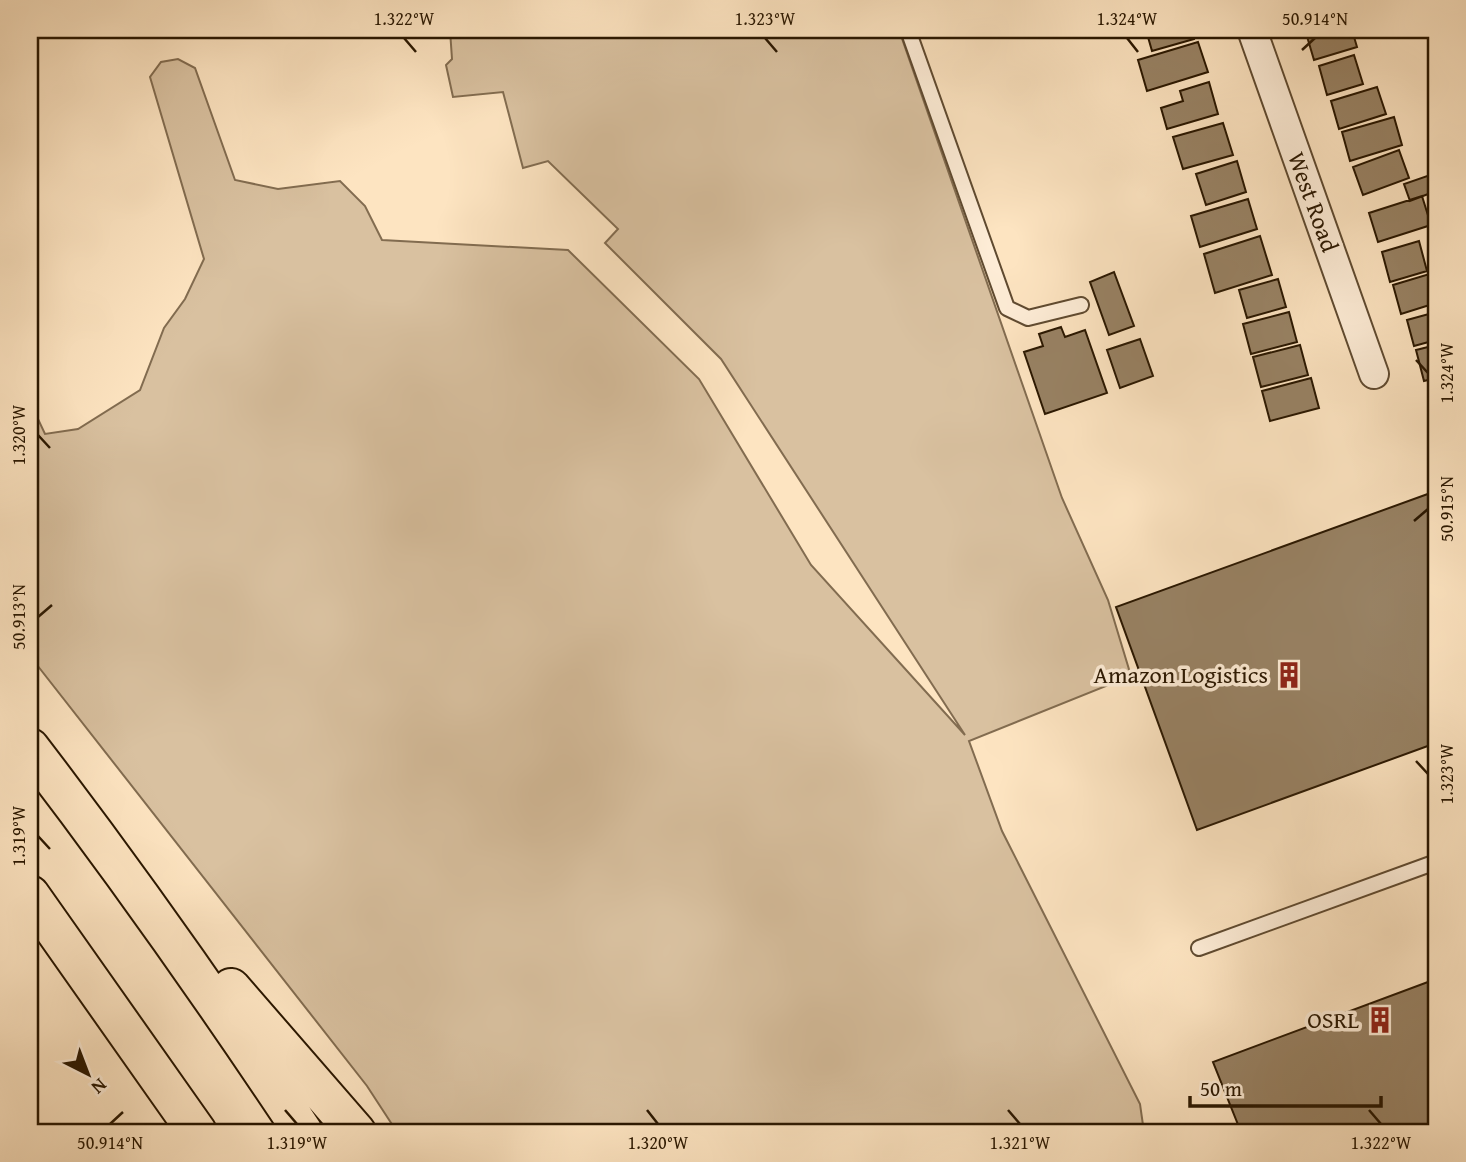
<svg xmlns="http://www.w3.org/2000/svg" width="1466" height="1162" viewBox="0 0 1466 1162" font-family="'Gentium Book Plus',serif">
  <style>
    .green { fill: #d9c1a0; stroke: #826c50; stroke-width: 2 }
    .building { fill: #988264; stroke: #2a1700; stroke-width: 2 }
    .lines { fill: none; stroke-linecap: round; stroke-linejoin: round }
    .lane-casing { stroke: #5f4a30; stroke-width: 18 }
    .street-casing { stroke: #5f4a30; stroke-width: 32 }
    .highway-casing { stroke: #2a1700; stroke-width: 42 }
    .lane { stroke: #feedd7; stroke-width: 14 }
    .street { stroke: #feedd7; stroke-width: 28 }
    .highway { stroke: #fde4c1; stroke-width: 38 }
    .ticks { fill: none; stroke: #2a1700; stroke-width: 2.5 }
    .labels { text-anchor: middle; stroke-width: 7; stroke-linejoin: round; paint-order: stroke }
    .street-label { font-size: 24px; fill: #2a1700; stroke: #feedd7 }
    .poi-label { font-size: 24px; fill: #2a1700; stroke: #feedd7; text-anchor: end }
    .neatline { fill: none; stroke: #2a1700; stroke-width: 2.5 }
    .ticks-label { font-size: 18px; text-anchor: middle; fill: #2a1700 }
  </style>
  <rect width="100%" height="100%" fill="#fde4c1"/>
  <filter id="stains"><feTurbulence type="fractalNoise" baseFrequency=".00286" numOctaves="4"/><feColorMatrix values="0 0 0 0 .2 0 0 0 0 .09 0 0 0 0 .02 0 0 0 .5 -.17"/></filter>
  <radialGradient id="worn" r=".72"><stop offset=".6" stop-color="#630" stop-opacity="0"/><stop offset="1" stop-color="#630" stop-opacity=".3"/></radialGradient>
  <path class="green" d="M450 30H899L1062 498 1108 600 1131 676 969 741 1002 831 1140 1104 1144 1132H397L367 1086 30 656V402L45 434 78 429 140 390 164 328 185 299 204 259 150 77 161 62 178 59 195 68 235 180 278 189 340 181 365 206 382 240 568 250 699 379 811 565 965 735 721 359 605 243 618 229 548 161 523 168 503 92 453 97 446 65 452 59Z"/>
  <path class="building" d="M1146 30H1192L1194 39 1152 51Z
    M1317 30H1352L1357 47 1314 60 1306 33Z
    M1198 42 1208 72 1147 91 1138 60Z
    M1354 55 1363 84 1327 95 1319 66Z
    M1209 82 1218 114 1167 129 1161 108 1183 101 1180 91Z
    M1377 87 1386 114 1339 129 1331 101Z
    M1394 117 1402 145 1350 161 1342 132Z
    M1223 123 1233 155 1183 169 1173 137Z
    M1399 150 1409 178 1363 195 1353 167Z
    M1237 161 1246 192 1206 205 1196 174Z
    M1433 174 1436 191 1410 201 1404 184Z
    M1422 196 1431 225 1378 242 1369 213Z
    M1248 199 1257 229 1200 247 1191 216Z
    M1260 236 1272 275 1215 293 1204 254Z
    M1419 241 1427 271 1390 282 1382 252Z
    M1114 272 1134 326 1109 335 1090 282Z
    M1436 272V303L1401 314 1393 285Z
    M1278 279 1286 307 1247 318 1239 290Z
    M1289 312 1297 342 1251 354 1243 324Z
    M1436 312V340L1414 346 1407 320Z
    M1061 327 1065 337 1085 330 1107 393 1045 414 1024 352 1043 346 1039 334Z
    M1140 339 1153 376 1120 388 1107 350Z
    M1300 345 1308 375 1261 387 1253 357Z
    M1436 345V378L1424 381 1416 350Z
    M1311 378 1319 408 1270 421 1262 391Z
    M1436 491V743L1197 830 1116 607Z
    M1436 979V1132H1241L1213 1062Z"/>
  <g class="lines">
    <defs>
      <path id="lane" d="M908 30 1007 308 1028 318 1081 305
        M1199 948 1436 862"/>
      <path id="street" d="M1252 30 1374 374"/>
      <path id="highway" d="M30 748C125 872 216 1001 303 1132
        M30 895 197 1132
        M231 988 356 1132"/>
    </defs>
    <use href="#lane" class="lane-casing"/>
    <use href="#street" class="street-casing"/>
    <use href="#highway" class="highway-casing"/>
    <use href="#lane" class="lane"/>
    <use href="#street" class="street"/>
    <use href="#highway" class="highway"/>
  </g>
  <path class="ticks" d="M404 38 416 52M765 38 777 52M1127 38 1138 52M1302 50 1315 38M1416 360 1428 373M38 435 50 448M1414 521 1428 509M38 617 52 605M1416 761 1428 774M38 836 50 849M285 1110 297 1124M647 1110 658 1124M1008 1110 1020 1124M1369 1110 1381 1124M110 1124 123 1112"/>
  <defs>
    <symbol id="building-bare" viewBox="-9 -9 18 18"><path d="M-4-6H4V6H1V3H-1V6H-4ZM-2.5-4.3h1.7v1.8h-1.7ZM.8-4.3h1.7v1.8H.8ZM-2.5-1h1.7V.8h-1.7ZM.8-1h1.7V.8H.8Z" fill="#8f2418" stroke="#feedd7" stroke-width="2.5" paint-order="stroke"/></symbol>
  </defs>
  <g fill-rule="evenodd">
    <use href="#building-bare" x="1270" y="656" width="38" height="38"/>
    <use href="#building-bare" x="1361" y="1001" width="38" height="38"/>
  </g>
  <g class="labels">
    <g class="street-label">
      <text transform="translate(1313 202) rotate(70)" y="8">West Road</text>
    </g>
    <g class="poi-label">
      <text x="1268" y="683">Amazon Logistics</text>
      <text x="1359" y="1028">OSRL</text>
    </g>
  </g>
  <rect width="1466" height="1162" fill="none" stroke="#fde4c1" stroke-width="77"/>
  <g transform="translate(88 1074) rotate(138)" stroke="#feedd7" stroke-width="5" paint-order="stroke">
  <path d="M0-5L12 26L0 18L-12 26Z" fill="#2a1700"/>
  <text y="-10" font-size="19" font-weight="bold" text-anchor="middle" fill="#2a1700">N</text>
  </g>
  <path d="M1190 1096v10h191v-10" fill="none" stroke="#2a1700" stroke-width="3.5"/>
  <text x="1200" y="1096" font-size="21" fill="#2a1700" stroke="#feedd7" stroke-width="5" paint-order="stroke">50 m</text>
  <rect x="38" y="38" width="1390" height="1086" class="neatline"/>
  <g class="ticks-label">
    <text x="404" y="25">1.322°W</text>
    <text x="765" y="25">1.323°W</text>
    <text x="1127" y="25">1.324°W</text>
    <text x="1315" y="25">50.914°N</text>
    <text transform="translate(1447 373) rotate(-90)" y="6">1.324°W</text>
    <text transform="translate(19 435) rotate(-90)" y="6">1.320°W</text>
    <text transform="translate(1447 509) rotate(-90)" y="6">50.915°N</text>
    <text transform="translate(19 617) rotate(-90)" y="6">50.913°N</text>
    <text transform="translate(1447 774) rotate(-90)" y="6">1.323°W</text>
    <text transform="translate(19 836) rotate(-90)" y="6">1.319°W</text>
    <text x="110" y="1149">50.914°N</text>
    <text x="297" y="1149">1.319°W</text>
    <text x="658" y="1149">1.320°W</text>
    <text x="1020" y="1149">1.321°W</text>
    <text x="1381" y="1149">1.322°W</text>
  </g>
  <rect width="100%" height="100%" filter="url(#stains)"/>
  <rect width="100%" height="100%" fill="url(#worn)"/>
</svg>
